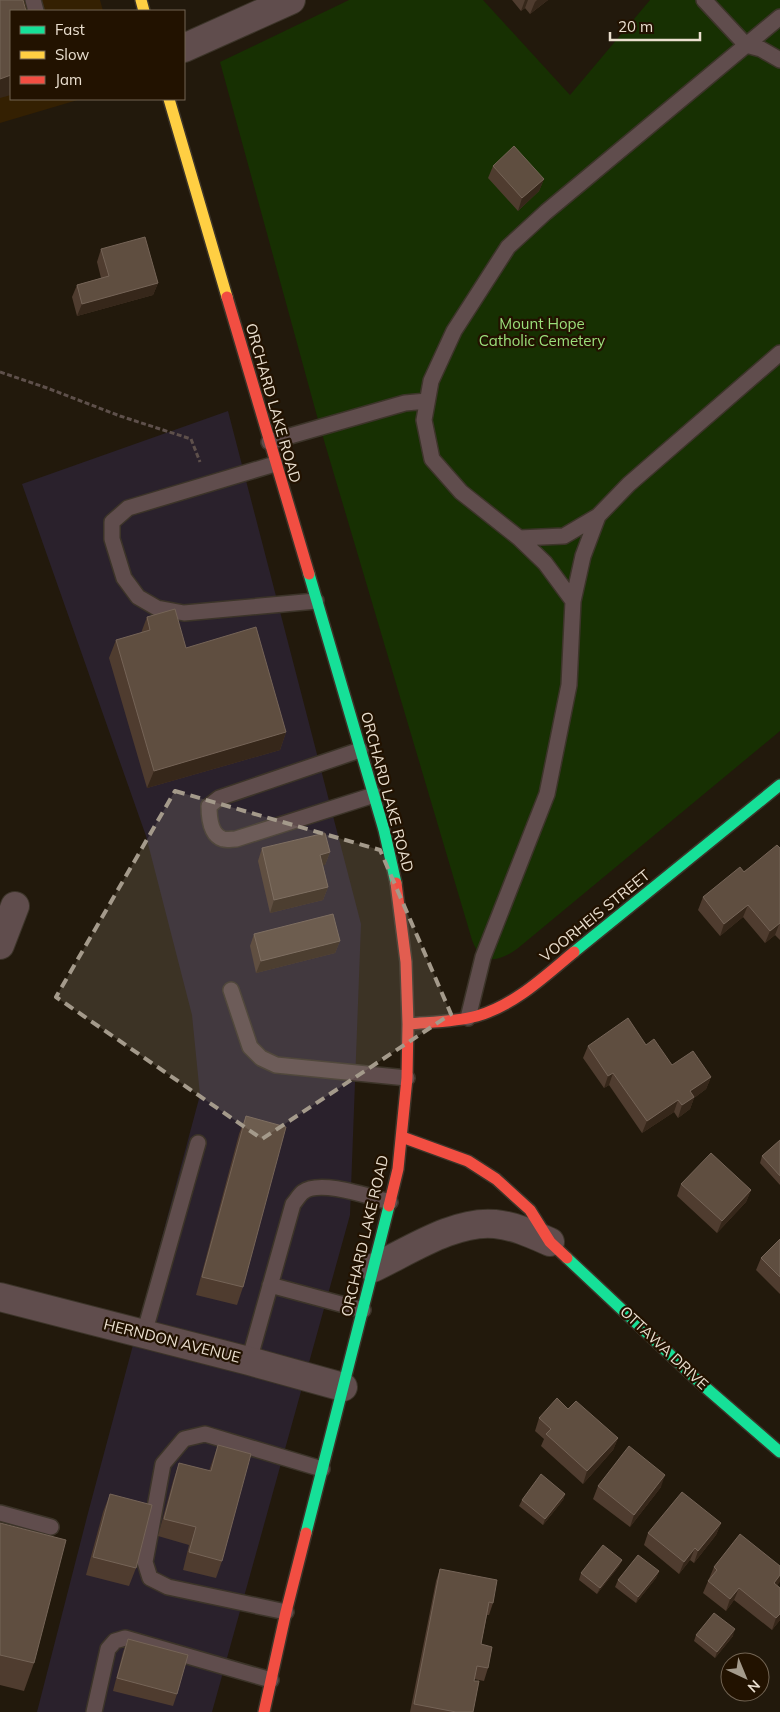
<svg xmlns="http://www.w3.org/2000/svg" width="780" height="1712" viewBox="0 0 780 1712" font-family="Mulish,sans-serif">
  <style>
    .commercial { fill: #2a212c }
    .built { fill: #342002 }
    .green { fill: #173002 }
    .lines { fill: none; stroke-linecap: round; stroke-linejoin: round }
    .lane-casing { stroke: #3c3429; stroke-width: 18 }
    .street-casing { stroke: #3c3429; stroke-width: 30 }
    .fast-casing { stroke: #3c3429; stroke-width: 14 }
    .slow-casing { stroke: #3c3429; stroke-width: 14 }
    .jam-casing { stroke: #3c3429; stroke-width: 14 }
    .path { stroke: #5e504b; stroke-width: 3; stroke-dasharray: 5 2.5; stroke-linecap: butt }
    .lane { stroke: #604d4d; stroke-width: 15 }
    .street { stroke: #604d4d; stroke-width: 28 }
    .fast { stroke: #16e098; stroke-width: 11 }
    .slow { stroke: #ffcf43; stroke-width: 11 }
    .jam { stroke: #f24e42; stroke-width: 11 }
    .wall { fill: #4f3c2f }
    .shaded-wall { fill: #36271a }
    .building { fill: #5f4e40; stroke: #756457 }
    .marked { fill: #a49a8b; fill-opacity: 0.2; stroke: #a49a8b; stroke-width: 4; stroke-dasharray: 10 6; stroke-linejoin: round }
    .labels { text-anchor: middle; stroke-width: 4.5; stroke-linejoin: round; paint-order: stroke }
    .park-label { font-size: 15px; fill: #9bdf7a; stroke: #221200 }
    .street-label { font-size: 15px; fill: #eadfcf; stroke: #221200 }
  </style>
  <rect width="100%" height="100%" fill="#22190c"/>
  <path class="commercial" d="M228 411 361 924 350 1215 212 1712H37L88 1513 200 1095 192 1015 146 836 22 484Z"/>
  <path class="built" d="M0 0H100L103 11H11V99H81L0 123Z"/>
  <path class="green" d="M349 0H483L570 95 650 0H780V731L517 949C499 962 481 966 472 940L320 427 220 62Z"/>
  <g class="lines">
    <defs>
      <path id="lane" d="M33 0 36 11
        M704 0 746 45 761 49 780 60
        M269 442 405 403 427 401
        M275 464 128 508 112 522V539L124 578 138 597 157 608 184 613 316 601
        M519 538 564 536 598 516
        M573 601 545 563 519 538 461 492 432 459 424 420 431 381 454 331 508 247 546 212 780 17
        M360 750 219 798 209 806C209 817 210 835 223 839 226 840 232 839 236 839L374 795
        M231 990 250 1047 261 1058 276 1065 407 1078
        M468 1018 483 957 547 794 569 685 573 601 583 556 598 516 629 484 780 353
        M270 1285 363 1310
        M144 1334 198 1143
        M249 1361 293 1204C296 1201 299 1195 303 1192 320 1179 370 1197 390 1202
        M0 1513 51 1527
        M286 1612 168 1587 150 1578 145 1562 163 1464 184 1439 205 1434 322 1469
        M94 1712 108 1649 115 1641 125 1638 271 1680"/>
      <path id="street" d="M184 48 291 0
        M0 945 15 906
        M373 1268C409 1251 455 1220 495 1224 515 1226 532 1234 550 1242
        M0 1297 249 1361 343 1387"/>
      <path id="fast" d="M309 574 384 830 396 883
        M574 952 780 785
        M567 1258 697 1380 780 1452
        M306 1533 389 1206"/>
      <path id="slow" d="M141 0 144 11
        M169 99 227 297"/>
      <path id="jam" d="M227 297 309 574
        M408 1024C431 1022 455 1022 477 1016 515 1005 545 976 574 952
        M402 1137 468 1161 496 1179 530 1210 550 1242 567 1258
        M389 1206 398 1169 407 1078 408 1024 406 962 396 883
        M264 1712 286 1612 306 1533"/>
    </defs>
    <use href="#lane" class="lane-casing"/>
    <use href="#street" class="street-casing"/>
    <use href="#fast" class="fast-casing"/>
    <use href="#slow" class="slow-casing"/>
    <use href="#jam" class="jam-casing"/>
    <path class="path" d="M0 372 47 388 120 416 191 439 200 462"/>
    <use href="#lane" class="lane"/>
    <use href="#street" class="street"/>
    <use href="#fast" class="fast"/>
    <use href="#slow" class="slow"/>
    <use href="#jam" class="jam"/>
  </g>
  <path class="wall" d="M512 0H548L530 14 525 8 521 11Z
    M493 166 544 179 539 191 518 211 488 178Z
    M101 249 158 283 153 295 77 316 72 297 77 285 101 278 97 262Z
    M147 617 186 648 286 732 280 750 147 788 109 658 116 640 141 633Z
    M262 848 330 852 325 865H323L328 887 323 900 270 913 258 861Z
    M780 848V940L775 935 765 943 743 917 720 936 698 910 703 897Z
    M254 934 340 941 335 953 256 973 250 946Z
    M646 1045 672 1065 711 1077 706 1089 694 1098 690 1109 678 1118 674 1112 642 1133 609 1085 604 1088 583 1058 588 1046Z
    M246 1116 243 1287 237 1305 196 1295 239 1134Z
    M780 1140V1185L760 1163 762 1156Z
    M681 1184 751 1190 746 1202 717 1233 677 1196Z
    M780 1239V1294L756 1270 761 1258Z
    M568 1409 618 1438 613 1450 583 1484 541 1446 544 1439 535 1431 539 1418Z
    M218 1445 222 1561 216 1578 183 1570 189 1545 158 1536 173 1481 179 1463 209 1471Z
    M598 1486 661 1487 630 1527 593 1499Z
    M110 1494 136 1568 129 1586 86 1575 103 1512Z
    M565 1494 563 1500 543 1525 519 1506 522 1500Z
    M0 1523 34 1663 24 1691 0 1685Z
    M721 1523 716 1535 694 1563 690 1560 679 1574 644 1545 648 1533Z
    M622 1560 619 1566 597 1594 579 1580 581 1573Z
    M780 1566V1581L777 1585 780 1588V1620L772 1630 734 1600 726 1611 703 1593 714 1567Z
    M440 1569 493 1603 489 1615H487L481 1644 488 1668 484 1681 474 1679 473 1712H410L436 1581Z
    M659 1571 656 1578 636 1603 615 1587 618 1580Z
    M696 1635 733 1636 715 1658 694 1641Z
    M128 1639 177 1694 173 1706 113 1691 123 1652Z"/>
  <path class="shaded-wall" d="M525 0H528L525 8 521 11Z
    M537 0H548L530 14 535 2Z
    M11 75V95L0 98V79Z
    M544 179 539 191 518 211 522 198Z
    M158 283 153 295 77 316 82 304Z
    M286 732 280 750 147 788 154 771Z
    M330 852 325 865 316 867 320 855Z
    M328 887 323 900 270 913 274 900Z
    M748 905 743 917 720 936 724 924Z
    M780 922 775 935 765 943 770 931Z
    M340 941 335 953 256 973 261 961Z
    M613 1073 609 1085 604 1088 608 1076Z
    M711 1077 706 1089 694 1098 690 1109 678 1118 682 1105 690 1091Z
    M678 1100 674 1112 642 1133 647 1121Z
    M751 1190 746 1202 717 1233 722 1221Z
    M618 1438 613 1450 583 1484 587 1471Z
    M665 1475 661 1487 630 1527 634 1515Z
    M565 1494 563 1500 543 1525 545 1519Z
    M721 1523 716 1535 694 1563 698 1551Z
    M695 1548 690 1560 679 1574 684 1562Z
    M622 1560 619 1566 597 1594 600 1588Z
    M659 1571 656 1578 636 1603 638 1597Z
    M780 1575V1582L769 1595 774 1583Z
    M739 1588 734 1600 726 1611 730 1599Z
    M780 1614V1620L772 1630 776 1618Z
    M735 1629 733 1636 715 1658 717 1652Z"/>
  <path class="building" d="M0 0H23L26 11H11V75L0 79Z
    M514 146 544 179 522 198 493 166Z
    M145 237 158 283 82 304 77 285 109 276 101 249Z
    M175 609 186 648 256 627 286 732 154 771 116 640 150 630 147 617Z
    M325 833 330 852 320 855 328 887 274 900 262 848Z
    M777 845 780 848V923L770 931 748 905 724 924 703 897 740 867 744 872Z
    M333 914 340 941 261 961 254 934Z
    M628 1018 646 1045 654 1039 672 1065 693 1051 711 1077 690 1091 694 1097 682 1105 678 1100 647 1121 613 1073 608 1076 588 1046Z
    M246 1116 286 1127 243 1287 202 1277Z
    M780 1140V1176L762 1156Z
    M711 1153 751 1190 722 1221 681 1184Z
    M780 1239V1277L761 1258Z
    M557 1398 568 1409 576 1401 618 1438 587 1471 546 1434 551 1429 539 1418Z
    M218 1445 251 1454 222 1561 189 1552 196 1527 164 1519 179 1463 211 1471Z
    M629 1446 665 1475 634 1515 598 1486Z
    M541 1474 565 1494 545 1519 522 1500Z
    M682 1492 721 1523 698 1551 695 1548 684 1562 648 1533Z
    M110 1494 152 1505 136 1568 93 1557Z
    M0 1523 66 1540 34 1663 0 1655Z
    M740 1534 780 1566V1575L774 1583 780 1588V1614L776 1618 739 1588 730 1599 708 1581 717 1570 714 1567Z
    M603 1545 622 1560 600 1588 581 1573Z
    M638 1555 659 1571 638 1597 618 1580Z
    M440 1569 497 1580 493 1603 489 1602 481 1644 492 1647 488 1668 477 1666 474 1681H479L473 1712H456L414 1704Z
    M714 1613 735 1629 717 1652 696 1635Z
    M128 1639 188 1655 177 1694 117 1678Z"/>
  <path class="marked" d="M175 791 380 850 451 1014 262 1139 56 997Z"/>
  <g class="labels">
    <g class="park-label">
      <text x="542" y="329">Mount Hope<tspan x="542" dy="17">Catholic Cemetery</tspan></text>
    </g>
    <g class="street-label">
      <text transform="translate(273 403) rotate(74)" y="5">ORCHARD LAKE ROAD</text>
      <text transform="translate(387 792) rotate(75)" y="5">ORCHARD LAKE ROAD</text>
      <text transform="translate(595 916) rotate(-39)" y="5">VOORHEIS STREET</text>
      <text transform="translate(365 1236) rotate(-77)" y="5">ORCHARD LAKE ROAD</text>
      <text transform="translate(172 1341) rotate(14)" y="5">HERNDON AVENUE</text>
      <text transform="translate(664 1348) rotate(43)" y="5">OTTAWA DRIVE</text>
    </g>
  </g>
  <rect x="10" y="10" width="175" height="90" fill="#221200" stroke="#726453"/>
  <rect x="20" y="26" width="25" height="8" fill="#16e098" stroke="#726453"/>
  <text x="55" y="35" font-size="15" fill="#eadfcf">Fast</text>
  <rect x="20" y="51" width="25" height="8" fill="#ffcf43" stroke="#726453"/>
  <text x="55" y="60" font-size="15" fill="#eadfcf">Slow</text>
  <rect x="20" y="76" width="25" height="8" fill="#f24e42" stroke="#726453"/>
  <text x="55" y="85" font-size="15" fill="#eadfcf">Jam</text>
  <g transform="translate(745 1677) rotate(136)"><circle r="24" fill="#221200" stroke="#726453"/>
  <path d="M0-4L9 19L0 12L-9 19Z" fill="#a49a8b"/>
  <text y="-8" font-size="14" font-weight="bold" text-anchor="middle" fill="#eadfcf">N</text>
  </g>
  <path d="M610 32v8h90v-8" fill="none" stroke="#eadfcf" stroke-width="2.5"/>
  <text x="618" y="32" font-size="15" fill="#eadfcf" stroke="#221200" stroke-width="4" paint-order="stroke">20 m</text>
</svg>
